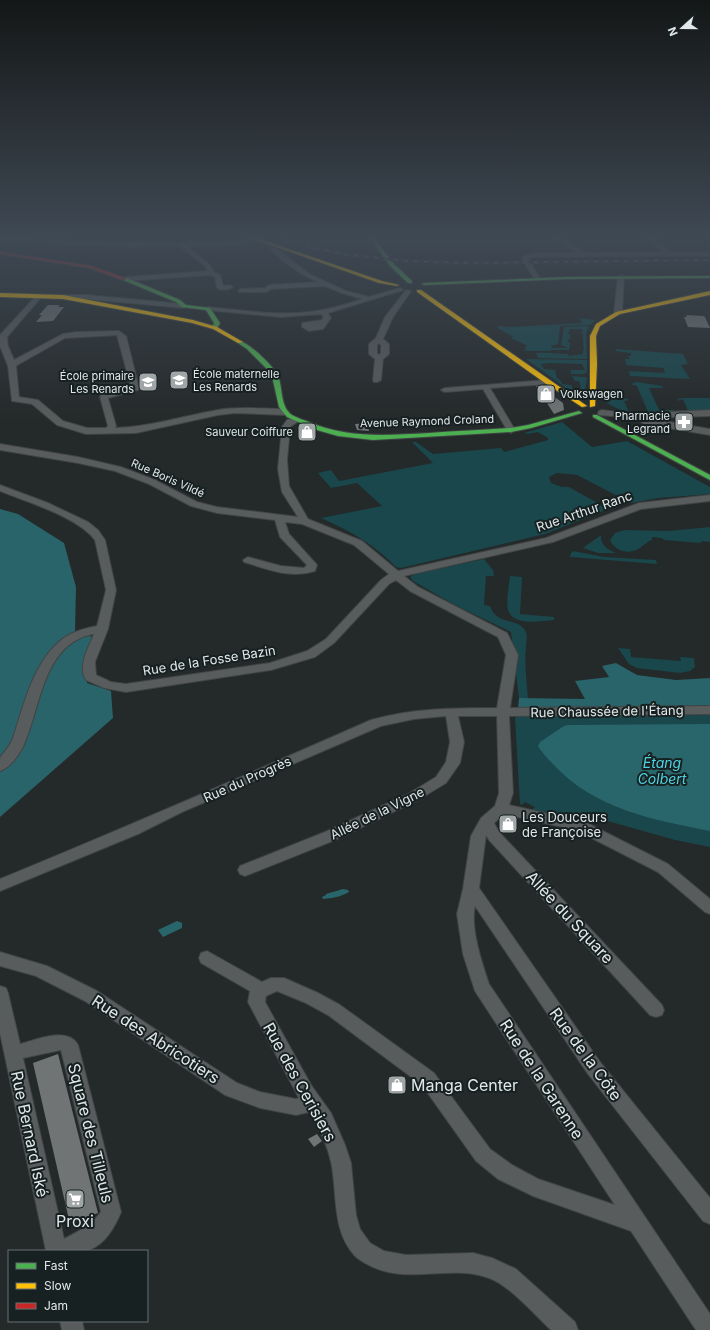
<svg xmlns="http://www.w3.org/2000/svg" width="710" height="1330" viewBox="0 0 710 1330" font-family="Inter,sans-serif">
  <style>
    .green { fill: #19474c }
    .forest { fill: #29646a }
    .water { fill: #29666c }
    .building { fill: #707475 }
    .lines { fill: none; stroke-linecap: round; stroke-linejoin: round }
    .street-casing { stroke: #404445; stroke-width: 2 }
    .fast-casing { stroke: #404445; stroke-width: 2 }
    .slow-casing { stroke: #404445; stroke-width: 2 }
    .jam-casing { stroke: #404445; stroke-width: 2 }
    .street { fill: #585c5c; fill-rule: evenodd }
    .fast { fill: #4caf50; fill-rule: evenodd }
    .slow { fill: #ffc107; fill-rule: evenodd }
    .jam { fill: #c62828; fill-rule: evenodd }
    .rail-casing { stroke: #5b5f5f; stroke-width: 2.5 }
    .rail { stroke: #172122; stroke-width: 1.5; stroke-dasharray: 5; stroke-linecap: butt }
    .labels { text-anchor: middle; stroke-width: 4; stroke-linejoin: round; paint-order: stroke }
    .far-poi-label { font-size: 11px; fill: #e2e8e9; stroke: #172122; text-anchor: end }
    .far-street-label { font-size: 11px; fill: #e2e8e9; stroke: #172122 }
    .street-label { font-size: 13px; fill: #e2e8e9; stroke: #172122 }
    .poi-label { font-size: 13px; fill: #e2e8e9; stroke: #172122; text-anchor: start }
    .water-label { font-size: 14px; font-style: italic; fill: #50d3e1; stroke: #172122 }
    .near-street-label { font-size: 16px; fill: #e2e8e9; stroke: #172122 }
    .near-poi-label { font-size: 16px; fill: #e2e8e9; stroke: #172122; text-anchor: start }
  </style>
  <rect width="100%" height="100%" fill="#242929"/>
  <path class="green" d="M579 318 595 320 590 325 560 326 558 344 551 346 552 348H568L561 345 564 327 589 326 586 333 587 359 538 358 536 353C547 352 557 354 568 354L569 356 583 354V350H584L582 329H569L570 331 567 333 570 334V339L567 340 570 343 569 350H550L551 351H524L526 349 524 348 527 347 526 345 511 338 513 337 512 336 497 328 499 326 511 327 582 323Z
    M615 349 683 354 688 364 681 365 690 379 630 376 629 371 665 373 664 368 626 365 625 359H630L628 356H631V353L616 351Z
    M526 359 587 360V372L584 374H571V371L569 370H585L582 364 549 363 541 364 544 369 555 370 557 378 561 381 562 384 571 385 573 389 581 388 579 381H575L572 376 585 377 587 378 585 390 570 391Z
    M637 382 662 386 663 388H649L659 410H673L674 412H648L637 386 630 384Z
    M600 391H618L621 398 628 399 629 400 624 401 628 410 633 411C621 412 610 406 601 398Z
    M682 398H710V409L688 411 683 399 678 401V399Z
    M562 422 592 447 627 441 710 487V494L659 498 631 503 577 475 557 473 549 477 551 483 562 487H569L608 509 545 534 401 568 396 567C375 545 349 530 321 518L382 506 357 483 331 488 318 473 331 470 339 481 433 463 412 442H416L433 454 501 448 504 452 548 440V438L538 432 528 434 524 433Z
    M710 527V542L702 541 700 543 664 540 662 538 652 537V540C646 542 644 546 638 549 628 555 615 551 610 540L615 533 625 530 668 531Z
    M601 535C600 546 608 549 616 553H598L583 548Z
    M573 551 604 557 656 560 657 564 570 557 571 553Z
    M484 559 493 570 494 576H486L484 605 490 606C497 626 516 617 525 630 528 635 526 642 526 648 524 664 527 682 528 699L519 698 511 632 455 605 413 581 410 577 415 574Z
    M510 576 522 577 520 614 554 617V620C541 621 514 627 508 610 506 604 509 583 510 576Z
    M618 648 630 649 631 657 681 661 680 657 694 658 695 667 690 671 680 673 637 668 629 664Z
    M710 714V847L675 840 583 814 579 816 531 810 535 807 525 802 522 805 520 804 515 718 518 715Z"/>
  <path class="forest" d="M0 509 18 514 64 543 76 587 75 632 93 637 87 683 111 691 113 718 0 817Z
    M616 663 637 675 676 680 710 678V706L518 708 519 698 585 699 575 681 609 677 602 666Z"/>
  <path class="water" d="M710 724V831C654 820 594 809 554 765 548 759 542 753 538 746L540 742 564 726 568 725Z
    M343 889 348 890 349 892C340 897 333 898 323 899L322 897 326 895V894Z
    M177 921 182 923V928L163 937 158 930Z"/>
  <path class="building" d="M48 305H60L58 307H64L53 321 36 322 42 315H39Z
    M686 315 703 316 705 317 710 328 688 327 684 317H687Z
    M536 386H539L563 403 564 410 554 414Z
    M367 423 369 431 357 430 355 424Z
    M58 1054 98 1213 70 1224 33 1063Z
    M317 1134 322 1141 314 1147 308 1139Z"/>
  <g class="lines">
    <defs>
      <path id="street" d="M0 238C86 238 172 249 258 238L261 240 258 242 227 246H187L209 264 214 272 220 275 223 286 230 285 233 287C230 290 220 291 217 288L215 277 211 275 126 281 123 279 126 277 208 271 205 266 179 246 131 247 0 241Z
        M553 238H561L587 253 663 252 647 238H654L670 252H710V256L537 257 528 258 540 279 535 280 522 259 523 256 537 253H578Z
        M275 244 278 246 276 248 279 251 311 275 346 291 369 297 400 288 403 290 328 313 331 318 323 329 309 331 302 327V323L322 320 323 318 322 314 281 317 206 310V308L208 307C241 310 275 316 309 312 327 310 345 305 362 299L342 293 325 286 271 289 267 292H239V290L241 289 265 288 269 285 318 282C301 275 282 262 270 248Z
        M621 275 624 277 622 313 618 315 614 313 618 277Z
        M406 290 411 291 393 317 383 339 389 344V354L383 359 381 380 377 382H374L373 380 375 359 369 354V344L376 338 385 317ZM379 343 381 345V353L379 355 377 353V345Z
        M37 295 42 296 7 337 8 346 14 360 63 334 76 332 119 331 126 336 139 388 138 390 108 398 116 426 115 428C150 427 183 416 218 410 240 406 263 409 285 409L289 412 285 415 235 413 218 415 136 433 86 434 57 425 32 404 12 401 8 366 0 346V335ZM117 335 131 387 101 395 100 397 108 426 106 428H87L63 421 38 400 19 397 16 366 19 364 65 338Z
        M63 295H86L184 304 187 306 184 308 86 299 61 298 60 297Z
        M547 380H550V384L490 388 515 430 511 433 507 430 483 389 445 392 441 390 445 388Z
        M602 410 641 415 645 413 710 410V416L646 418 710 429V435L644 424 635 418 599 415 598 413 599 411Z
        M296 417 300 420 290 427 287 460 289 486 308 519 362 541 398 571 546 538 639 503 710 495V501L641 509 553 542 404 576 418 587 507 633 518 655 510 708 710 706V714L509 716 513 793 509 805 585 822 668 864 710 899V914L705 912 658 872 576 830 504 814 494 823 499 832 662 1005 664 1010 662 1015 656 1017 650 1015 489 840 486 835 479 888 600 1062 710 1198V1224L703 1221 588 1074 475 906C470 928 482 963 489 984L710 1314V1330H696L631 1231 533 1196 498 1179 476 1161 422 1085 328 1015 306 1003 277 991 266 996 265 1002 311 1085 331 1113 345 1145 351 1163 356 1215 360 1229 370 1243 384 1251 406 1255 473 1253 492 1258 516 1269 575 1322 578 1330H551C535 1315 509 1285 489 1278 449 1263 404 1287 365 1263 362 1261 358 1259 355 1256 331 1230 338 1194 331 1162 327 1143 319 1128 309 1112L296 1115 260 1108 225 1095 85 1001 36 976 0 966V952L47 966 97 991 237 1083 260 1092 296 1099 299 1098 248 1002 250 991 201 963 199 958 201 953 207 951 262 982 271 978H284L318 993 340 1005 434 1073 490 1149 512 1165 538 1179 615 1205 475 991 463 954 457 914 463 889 471 836 481 818 495 806 499 793 497 716H458L464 742 460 763 446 783 418 800 335 840 245 876 240 874 238 870 240 866 325 832 408 794 436 777 446 762 450 742 446 716 414 719 381 726 182 812 138 834 0 891V879C125 828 248 774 371 720 413 708 455 708 497 708L506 655 498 637 410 591 396 580 389 584 334 643 315 657 271 670 126 692 104 688 86 680C77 666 89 647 94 634 42 643 41 709 23 747 18 756 10 768 0 771 0 767 0 762 0 758 2 754 10 747 13 738 24 704 34 659 65 637 75 631 86 628 97 626L106 590 95 540C78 517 27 502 0 491V485L48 503 88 522 98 530 105 540 116 590 108 629 95 662 96 675 111 682 126 684 270 663 307 651 326 639 381 580 389 574 354 545 302 524 285 522 289 534 317 565 315 571C291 579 267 569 244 562L243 560 248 557 281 566 304 568 307 565 280 537 275 520 217 513 191 506 149 484 115 471 78 463 0 450V444L78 457 121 467 155 480 197 502 217 507 298 517 282 492 278 469 282 427 287 420Z
        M0 986 6 988 8 993 20 1044C36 1040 68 1026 78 1045L121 1212C114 1229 103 1248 84 1251 72 1253 58 1251 46 1251L0 1033ZM61 1050 101 1212 90 1225 64 1239 23 1058Z
        M60 1321H82L84 1330H62Z"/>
      <path id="fast" d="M370 238H374L394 264 412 281V283H408L390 266Z
        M710 276V278L567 279 424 285 422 284 424 283 567 277Z
        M123 278H127L180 300 186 305 210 308 220 323 217 329 215 330 212 328 214 323 206 310 182 307 176 302 123 280Z
        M238 341C247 340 274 367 278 376 283 388 280 407 292 415 297 418 304 420 309 422 348 439 388 435 429 433 456 431 484 430 511 428L528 425 579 411 582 413 531 428 511 432 373 440 338 436 317 430 287 417 279 407 272 376 270 372 247 349 238 343Z
        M593 415H597L710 475V480L593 417Z"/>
      <path id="slow" d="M250 238H257L382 281 399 285 397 286 379 283Z
        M417 290H421L587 406 582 407 545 383 417 292Z
        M710 291V295L620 314 600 326 596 336 597 364 595 406 590 407V336L596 324 616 312Z
        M0 293 63 295 193 320 217 327 243 342 238 343 213 329 192 323 63 299 0 297Z"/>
      <path id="jam" d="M0 252 91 266 127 279 123 280 90 268 0 254Z"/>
    </defs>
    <use href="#street" class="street-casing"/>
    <use href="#fast" class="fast-casing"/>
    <use href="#slow" class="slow-casing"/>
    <use href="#jam" class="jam-casing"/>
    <use href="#street" class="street"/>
    <use href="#fast" class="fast"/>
    <use href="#slow" class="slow"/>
    <use href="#jam" class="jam"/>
    <defs>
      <path id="rail" d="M281 238 311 247 342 254 406 261 470 263 710 260"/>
    </defs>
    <use href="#rail" class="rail-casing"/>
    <use href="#rail" class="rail"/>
  </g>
  <linearGradient id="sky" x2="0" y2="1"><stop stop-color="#141717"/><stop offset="0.56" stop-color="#3f4954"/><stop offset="1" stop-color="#3f4954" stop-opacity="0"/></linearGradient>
  <rect width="710" height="424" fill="url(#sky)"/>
  <defs>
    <symbol id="school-square" viewBox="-11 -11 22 22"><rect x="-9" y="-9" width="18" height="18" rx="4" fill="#a0a5a6" stroke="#172122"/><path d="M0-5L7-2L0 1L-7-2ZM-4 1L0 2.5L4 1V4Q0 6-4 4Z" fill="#fff"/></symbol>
    <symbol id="shop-square" viewBox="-11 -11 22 22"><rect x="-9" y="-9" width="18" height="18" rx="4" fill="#a0a5a6" stroke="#172122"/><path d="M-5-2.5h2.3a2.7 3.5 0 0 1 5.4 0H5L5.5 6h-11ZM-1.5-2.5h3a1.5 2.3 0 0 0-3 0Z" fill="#fff"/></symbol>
    <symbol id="pharmacy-square" viewBox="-11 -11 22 22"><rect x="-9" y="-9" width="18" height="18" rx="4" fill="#a0a5a6" stroke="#172122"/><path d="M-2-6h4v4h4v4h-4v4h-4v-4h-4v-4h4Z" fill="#fff"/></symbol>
    <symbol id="supermarket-square" viewBox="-11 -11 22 22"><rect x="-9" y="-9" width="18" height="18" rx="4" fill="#a0a5a6" stroke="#172122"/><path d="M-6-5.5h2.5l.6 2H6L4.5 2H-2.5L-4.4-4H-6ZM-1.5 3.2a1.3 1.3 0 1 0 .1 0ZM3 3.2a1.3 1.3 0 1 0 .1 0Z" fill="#fff"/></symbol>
  </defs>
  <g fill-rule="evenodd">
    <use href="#school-square" x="168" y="369" width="22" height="22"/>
    <use href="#school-square" x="137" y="371" width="22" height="22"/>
    <use href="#shop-square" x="535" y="383" width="22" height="22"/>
    <use href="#pharmacy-square" x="673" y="411" width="22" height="22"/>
    <use href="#shop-square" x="296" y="421" width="22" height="22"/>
    <use href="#shop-square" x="497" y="813" width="22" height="22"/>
    <use href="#shop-square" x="386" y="1074" width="22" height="22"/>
    <use href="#supermarket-square" x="64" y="1188" width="22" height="22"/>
  </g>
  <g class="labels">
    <g class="far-poi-label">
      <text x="193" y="378" text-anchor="start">École maternelle<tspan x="193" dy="13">Les Renards</tspan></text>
      <text x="134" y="380">École primaire<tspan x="134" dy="13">Les Renards</tspan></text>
      <text x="560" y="398" text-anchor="start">Volkswagen</text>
      <text x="670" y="420">Pharmacie<tspan x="670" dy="13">Legrand</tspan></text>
      <text x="293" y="436">Sauveur Coiffure</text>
    </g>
    <g class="far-street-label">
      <text transform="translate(427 421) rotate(-2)" y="4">Avenue Raymond Croland</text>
      <text transform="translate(168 478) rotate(24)" y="4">Rue Boris Vildé</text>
    </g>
    <g class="street-label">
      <text transform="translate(584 511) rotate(-19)" y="5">Rue Arthur Ranc</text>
      <text transform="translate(209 660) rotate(-9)" y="5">Rue de la Fosse Bazin</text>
      <text transform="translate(607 711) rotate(-1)" y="5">Rue Chaussée de l'Étang</text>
      <text transform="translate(247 779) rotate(-24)" y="5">Rue du Progrès</text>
      <text transform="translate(377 813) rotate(-26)" y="5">Allée de la Vigne</text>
    </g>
    <g class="poi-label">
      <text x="522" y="822">Les Douceurs<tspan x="522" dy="15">de Françoise</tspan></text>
    </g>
    <g class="water-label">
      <text x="662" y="768">Étang<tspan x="662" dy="16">Colbert</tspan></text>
    </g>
    <g class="near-street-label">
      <text transform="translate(570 917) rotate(47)" y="6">Allée du Square</text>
      <text transform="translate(156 1039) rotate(33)" y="6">Rue des Abricotiers</text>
      <text transform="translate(586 1054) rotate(54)" y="6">Rue de la Côte</text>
      <text transform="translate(542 1079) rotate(57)" y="6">Rue de la Garenne</text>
      <text transform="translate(300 1082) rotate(61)" y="6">Rue des Cerisiers</text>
      <text transform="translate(91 1133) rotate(76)" y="6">Square des Tilleuls</text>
      <text transform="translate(30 1134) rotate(78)" y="6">Rue Bernard Iské</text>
    </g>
    <g class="near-poi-label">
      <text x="411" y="1091">Manga Center</text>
      <text x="75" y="1227" text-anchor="middle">Proxi</text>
    </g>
  </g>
  <rect x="8" y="1250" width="140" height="72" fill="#172122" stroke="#687172"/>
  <rect x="16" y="1263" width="20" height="6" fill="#4caf50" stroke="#687172"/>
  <text x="44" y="1270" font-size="12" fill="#e2e8e9">Fast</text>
  <rect x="16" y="1283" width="20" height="6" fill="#ffc107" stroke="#687172"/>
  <text x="44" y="1290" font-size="12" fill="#e2e8e9">Slow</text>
  <rect x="16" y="1303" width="20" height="6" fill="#c62828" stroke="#687172"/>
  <text x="44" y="1310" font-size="12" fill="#e2e8e9">Jam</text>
  <g transform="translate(682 28) rotate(249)" stroke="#172122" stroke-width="3" paint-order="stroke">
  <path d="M0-3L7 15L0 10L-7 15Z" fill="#e2e8e9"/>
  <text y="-6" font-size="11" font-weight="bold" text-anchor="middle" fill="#e2e8e9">N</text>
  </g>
</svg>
